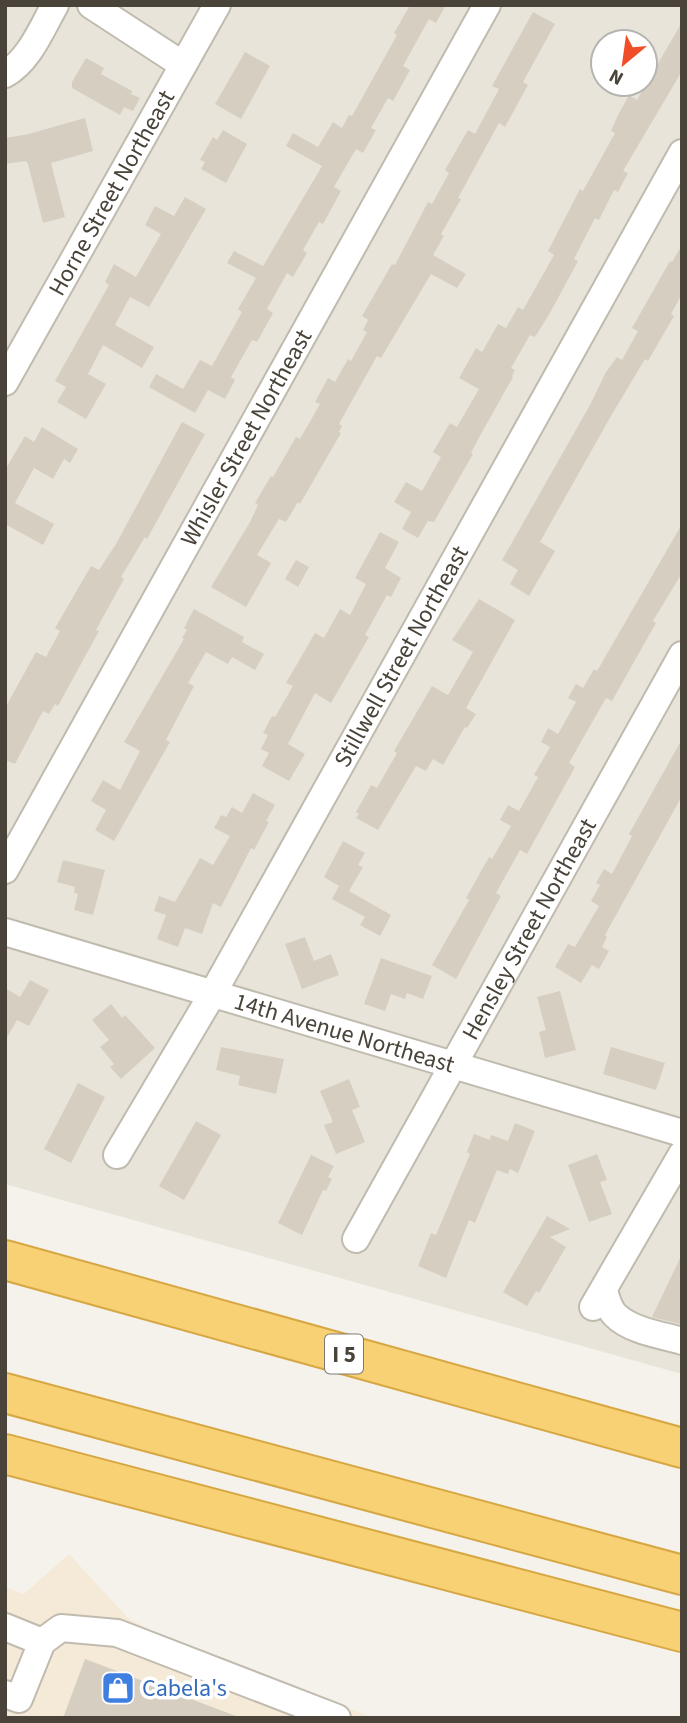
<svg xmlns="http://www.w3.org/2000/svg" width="687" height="1723" viewBox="0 0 687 1723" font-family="'Source Sans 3',sans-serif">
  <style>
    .residential { fill: #e8e4da; fill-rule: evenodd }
    .commercial { fill: #f5ead8 }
    .building { fill: #d6cfc1 }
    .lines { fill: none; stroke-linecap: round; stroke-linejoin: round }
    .minor-casing { stroke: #c0bbae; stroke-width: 30 }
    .highway-casing { stroke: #d7a744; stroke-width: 42 }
    .minor { stroke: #fff; stroke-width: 26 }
    .highway { stroke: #f7d174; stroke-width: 38 }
    .labels { text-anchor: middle; stroke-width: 7; stroke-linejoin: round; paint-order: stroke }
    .shield { fill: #fff; stroke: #807b74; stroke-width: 2 }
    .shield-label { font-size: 23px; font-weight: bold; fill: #494339 }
    .street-label { font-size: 24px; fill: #494339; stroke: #fff }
    .shop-label { font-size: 24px; fill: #366cbe; stroke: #fff; text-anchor: start }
  </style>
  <rect width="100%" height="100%" fill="#f5f2eb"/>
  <path class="residential" d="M5 5H682V1374L5 1184ZM603 42H645V84H603Z"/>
  <path class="commercial" d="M69 1554 128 1618 156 1633 374 1718H5V1587L24 1594Z"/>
  <path class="building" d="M406 5H446L436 23 429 19 403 66 410 70 393 101 388 98 371 128 376 130 363 153 356 149 334 187 341 191 323 224 319 222 303 250 307 253 293 277 287 273 267 309 273 313 257 342 252 340 231 377 235 380 225 399 208 390 195 413 149 387 156 374 183 389 200 360 212 366 242 312 238 309 256 278 227 263 234 251 263 266 322 166 286 146 293 133 318 147 333 122 342 128 349 115 352 116 397 35 394 33 409 7Z
    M533 12 555 24 523 82 528 85 505 127 499 123 458 198 461 199 441 234 444 236 433 255 466 274 457 288 431 274 381 358 377 356 339 424 342 426 339 432 341 433 300 504 298 502 286 522 279 519 257 555 271 563 246 607 211 587 250 522 258 505 255 503 271 476 273 477 296 437 300 439 320 404 315 402 328 378 335 382 348 359 351 361 367 332 363 330 368 320 362 316 392 264 395 265 428 202 432 204 449 173 445 170 468 130 475 134 499 89 492 86Z
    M682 22V71L623 171 628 173 618 192 614 190 599 220 595 218 574 259 578 261 550 313 535 337 530 335 511 368 515 370 512 376 513 377 481 434 471 453 473 454 434 522 428 521 418 538 402 529 411 512 394 502 406 482 422 491 441 457 433 452 450 423 457 427 479 389 459 378 476 348 482 352 498 324 506 328 518 307 523 310 554 255 548 251 580 189 583 191 615 133 611 131 618 115 629 95 637 100Z
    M245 52 270 66 241 119 215 104Z
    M86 58 104 68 101 74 132 91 131 94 140 98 133 111 124 107 120 115 72 88V82Z
    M85 118 93 151 51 163 65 217 43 223 28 164 26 161 5 164V138L29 134Z
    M223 130 247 144 226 183 201 169 205 162 200 160 213 137 217 140Z
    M185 197 206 209 149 307 130 297 115 325 154 347 142 368 103 345 88 374 106 384 86 419 57 402 66 387 55 381 109 285 105 282 114 264 136 277 161 234 145 225 155 206 174 216Z
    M682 245V294L671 314 674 316 648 361 645 359 611 416 540 542 555 551 529 596 510 584 518 570 502 560 590 405 606 372 617 357 622 360 638 331 632 328 670 261 672 262Z
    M182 422 205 434 147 539 145 537 121 577 124 579 96 630 99 631 58 706 55 704 49 714 43 711 15 764 5 760V708L36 652 46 657 60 631 55 628 91 566 99 570 116 544Z
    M42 427 78 449 70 463 64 459 53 479 34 468 15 503 54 524 43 545 5 524V470L25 436 34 442Z
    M682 524V573L653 621 656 623 612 701 606 698 569 763 575 767 527 854 520 850 496 893 501 896 456 979 432 965 469 900 466 898 489 857 492 859 511 826 500 820 508 805 519 811 538 777 534 775 550 747 541 742 548 728 558 734 576 702 568 698 576 684 583 688 594 669 597 671Z
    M380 532 399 542 385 568 401 578 391 597 387 595 365 635 369 637 331 703 315 693 288 744 305 754 289 781 262 766 269 753 261 749 268 735 263 733 272 716 275 717 293 686 286 683 315 633 324 638 340 609 350 615 366 584 355 578Z
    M296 560 309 567 298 587 285 579Z
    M479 599 515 620 466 708 476 714 467 728 465 727 443 765 433 759 426 771 416 766 378 830 356 818 359 814 356 812 371 785 377 788 397 753 394 751 432 686 448 695 473 652 452 640Z
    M194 609 244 637 242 642 264 654 255 670 232 657 228 664 206 652 188 683 194 686 166 740 170 742 114 841 95 830 106 810 91 801 103 780 120 790 140 751 124 742 184 639 182 638 187 630 184 628Z
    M682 739V796L605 935 607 937 602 947 609 951 599 969 592 965 581 983 555 967 568 944 575 947 599 906 591 901 600 885 596 883 604 869 612 874 632 836 629 834Z
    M253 793 275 805 266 821 269 822 254 850 251 848 221 907 213 903 202 934 185 928 178 947 157 939 166 915 154 911 159 896 175 902 200 858 213 865 230 836 214 828 221 815 226 817 232 807 242 813Z
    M343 841 365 853 358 865 363 867 349 891 391 915 380 936 360 925 365 917 332 899 339 886 324 877Z
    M63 860 105 870 93 915 74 910 78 894 74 893 75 887 57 882Z
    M305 937 314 961 331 954 339 975 302 989 285 944Z
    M381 958 432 976 423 999 407 993 405 999 391 994 385 1011 364 1004Z
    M30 980 49 990 29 1026 17 1020 5 1041V988L20 997Z
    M560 991 576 1050 545 1058 539 1032 546 1030 537 997Z
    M111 1004 122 1018 125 1015 155 1048 121 1079 110 1067 114 1064 100 1047 109 1040 92 1020Z
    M221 1047 284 1059 276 1094 238 1085 240 1076 216 1070Z
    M611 1047 665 1063 656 1090 603 1074Z
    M349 1079 360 1107 352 1110 365 1142 336 1154 324 1125 333 1122 320 1091Z
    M78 1083 105 1097 71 1163 44 1149Z
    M196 1121 221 1135 184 1200 159 1186Z
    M515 1123 535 1131 518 1173 510 1169 508 1174 497 1170 475 1223 469 1220 446 1278 418 1266 431 1233 436 1235 470 1154 467 1152 474 1134 490 1140 491 1135 508 1141Z
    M597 1154 607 1180 600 1182 612 1214 589 1222 568 1165Z
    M311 1155 334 1166 328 1177 332 1179 326 1191 323 1190 302 1235 278 1223Z
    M547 1216 570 1229 550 1237 566 1247 539 1293 536 1291 527 1306 503 1292Z
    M682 1254V1320L680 1324 652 1317Z
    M85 1659 236 1716V1718H63Z"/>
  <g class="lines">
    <defs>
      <g id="minor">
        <path d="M91 5 183 65"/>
        <path d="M5 74C29 61 42 28 55 5"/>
        <path id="s1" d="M5 382 217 5"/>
        <path id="s2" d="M5 870 487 5"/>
        <path id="s3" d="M5 932 682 1133"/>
        <path id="s4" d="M117 1155 213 993 682 153"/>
        <path id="s5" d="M356 1239 682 655"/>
        <path d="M604 1290C606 1298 609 1309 615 1315 631 1331 662 1335 682 1341"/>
        <path d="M593 1307 682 1154"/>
        <path d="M5 1627 42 1642"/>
        <path d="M5 1694 19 1699 42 1642 61 1628 117 1633 337 1718"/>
      </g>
      <path id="highway" d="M5 1260 682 1448
        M5 1393 682 1575
        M5 1454 682 1632"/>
    </defs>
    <use href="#minor" class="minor-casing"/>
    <use href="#highway" class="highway-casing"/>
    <use href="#minor" class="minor"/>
    <use href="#highway" class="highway"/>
  </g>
  <defs>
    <symbol id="shop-square" viewBox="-11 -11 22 22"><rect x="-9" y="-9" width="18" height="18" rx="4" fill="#3f7fe0" stroke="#fff"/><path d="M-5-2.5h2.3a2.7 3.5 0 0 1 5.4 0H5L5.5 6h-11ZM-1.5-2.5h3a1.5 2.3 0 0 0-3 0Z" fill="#fff"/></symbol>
  </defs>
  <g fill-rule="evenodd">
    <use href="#shop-square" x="99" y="1669" width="38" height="38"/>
  </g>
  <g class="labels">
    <rect class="shield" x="325" y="1334.5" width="38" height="39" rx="5"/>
    <g class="shield-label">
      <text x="344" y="1362">I 5</text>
    </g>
    <g class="street-label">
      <text dy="8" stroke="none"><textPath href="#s1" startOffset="217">Horne Street Northeast</textPath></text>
      <text dy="8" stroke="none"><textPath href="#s2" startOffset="495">Whisler Street Northeast</textPath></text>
      <text dy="8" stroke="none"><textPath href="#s4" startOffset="574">Stillwell Street Northeast</textPath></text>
      <text dy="8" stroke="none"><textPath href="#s5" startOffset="355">Hensley Street Northeast</textPath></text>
      <text dy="8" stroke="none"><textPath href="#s3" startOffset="354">14th Avenue Northeast</textPath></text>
    </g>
    <g class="shop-label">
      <text x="142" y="1696">Cabela's</text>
    </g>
  </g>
  <rect width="687" height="1723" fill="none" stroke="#494339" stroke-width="14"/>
  <g transform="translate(624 63) rotate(209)"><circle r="33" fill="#ffffff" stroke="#b6b4b0" stroke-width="2"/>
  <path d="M0-5L12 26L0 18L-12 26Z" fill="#ef4e28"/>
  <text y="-10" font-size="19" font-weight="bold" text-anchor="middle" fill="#494339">N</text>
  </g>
</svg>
